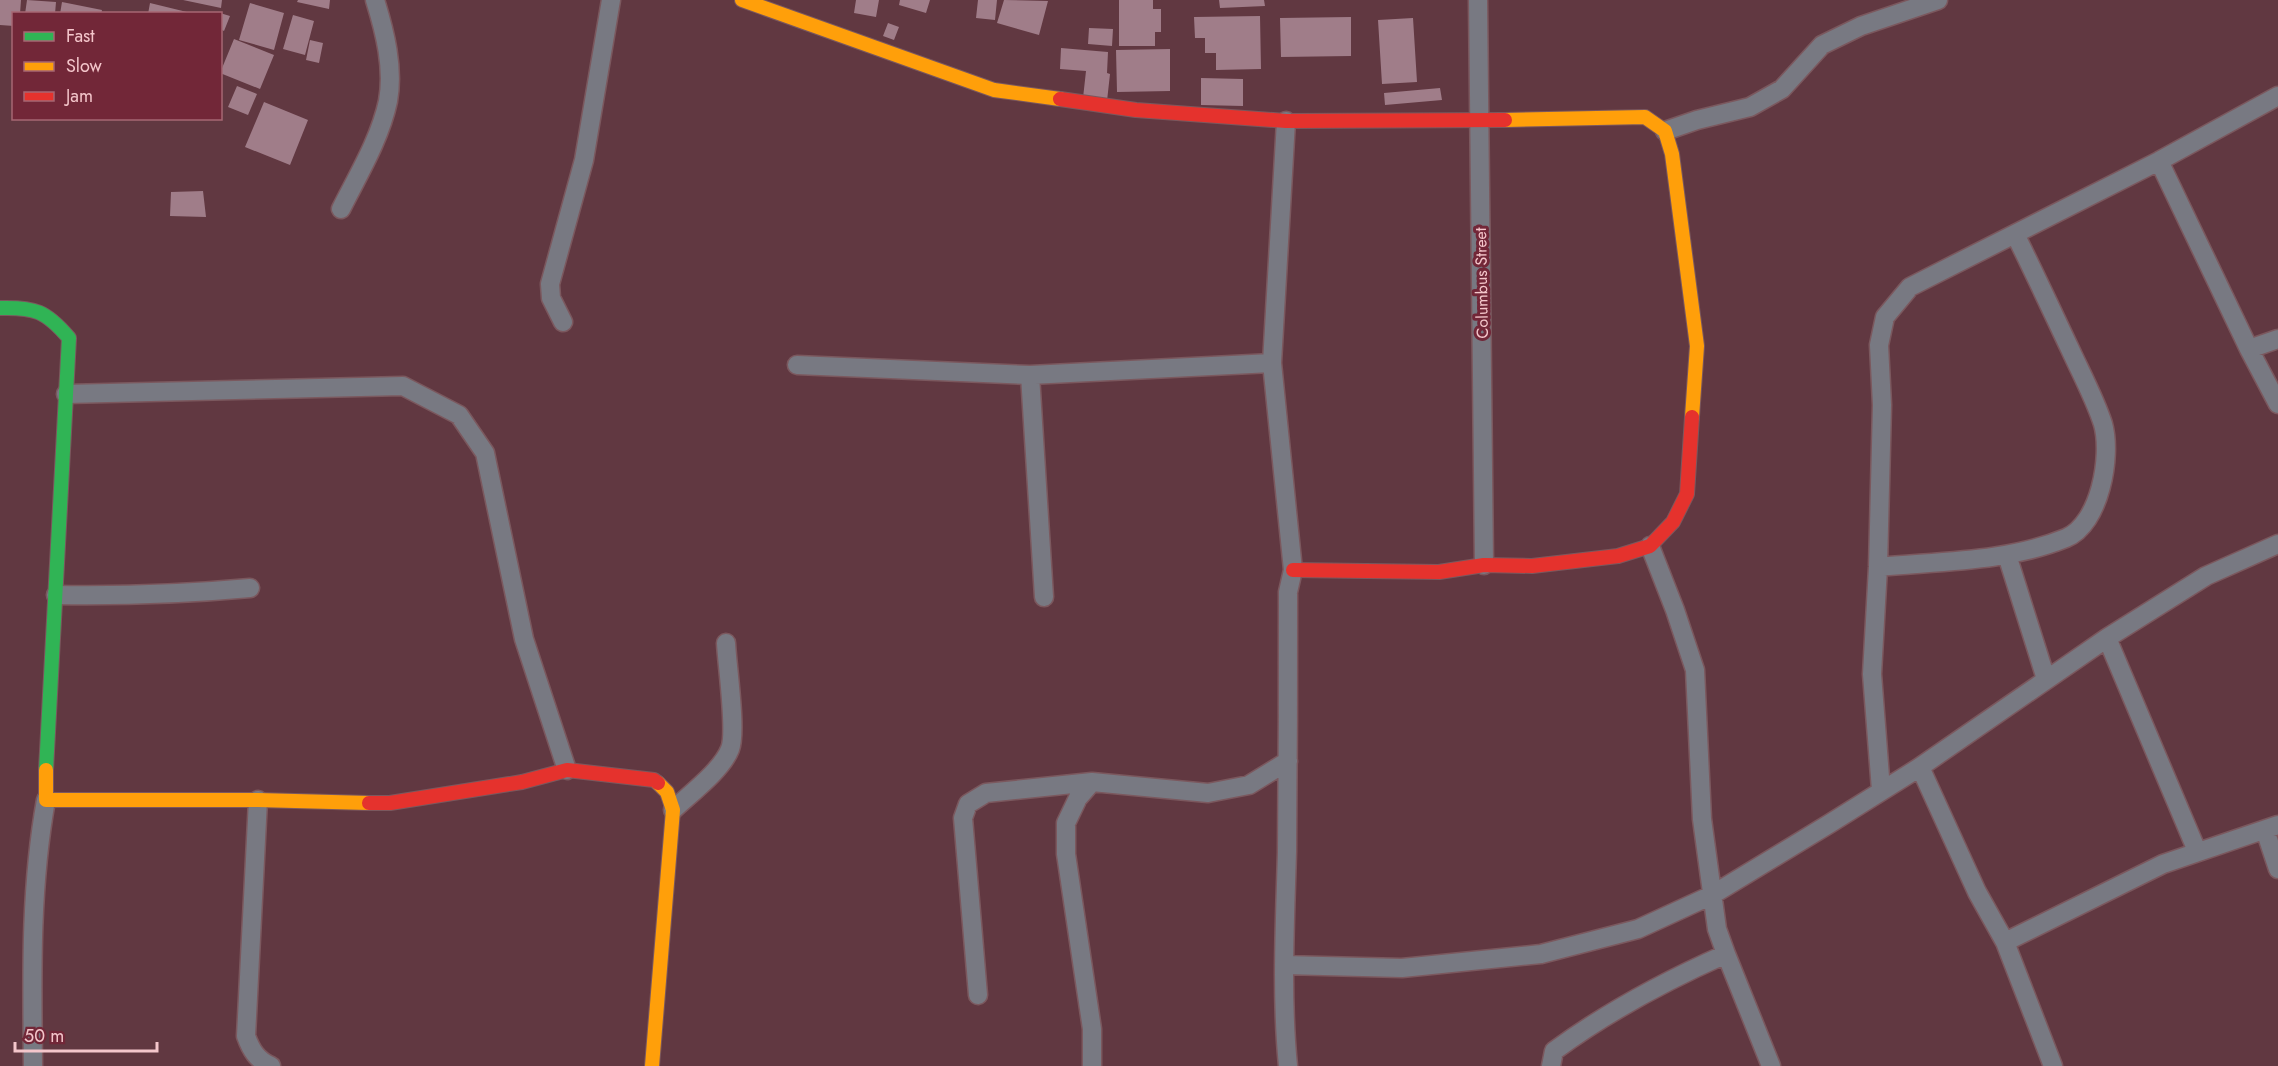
<svg xmlns="http://www.w3.org/2000/svg" width="2278" height="1066" viewBox="0 0 2278 1066" font-family="Jost,sans-serif">
  <style>
    .building { fill: #a07d89 }
    .lines { fill: none; stroke-linecap: round; stroke-linejoin: round }
    .street-casing { stroke: #7b585e; stroke-width: 21 }
    .fast-casing { stroke: #7b585e; stroke-width: 16 }
    .slow-casing { stroke: #7b585e; stroke-width: 16 }
    .jam-casing { stroke: #7b585e; stroke-width: 16 }
    .street { stroke: #787982; stroke-width: 18 }
    .fast { stroke: #30b455; stroke-width: 14 }
    .slow { stroke: #ff9f0a; stroke-width: 14 }
    .jam { stroke: #e5322d; stroke-width: 14 }
    .labels { text-anchor: middle; stroke-width: 6; stroke-linejoin: round; paint-order: stroke }
    .street-label { font-size: 16px; fill: #f4c6cb; stroke: #722738 }
  </style>
  <rect width="100%" height="100%" fill="#613841"/>
  <path class="building" d="M0 0H21L20 14H14V26L0 25Z
    M27 0 56 2 55 14H25Z
    M183 0H222L221 8Z
    M298 0H330L329 9 297 2Z
    M856 0H879L876 17 854 13Z
    M900 0H930L926 13 899 5Z
    M978 0H997L995 20 976 18Z
    M1004 0 1048 1 1039 35 997 23Z
    M1119 0H1153V9H1161V32H1155V46H1119Z
    M1219 0H1264L1265 6 1220 8Z
    M62 2 102 10 101 14H60Z
    M150 3 191 13V14H148Z
    M250 3 284 13 274 50 239 40Z
    M220 13 230 16 224 31 220 29Z
    M293 15 314 21 305 55 283 49Z
    M1260 16 1261 69 1216 70V53H1205V38H1195L1194 17Z
    M1351 17V56L1281 57 1280 18Z
    M1413 18 1417 82 1382 84 1378 20Z
    M888 23 899 27 894 40 883 36Z
    M1089 28 1113 29 1112 46 1088 44Z
    M234 39 274 55 260 89 220 73Z
    M310 40 323 43 319 63 306 60Z
    M1061 48 1108 52 1107 73 1110 74 1107 101 1083 98 1086 71 1060 69Z
    M1170 49V91L1117 92 1116 50Z
    M1201 78 1243 79V106L1201 105Z
    M237 86 257 94 248 115 228 107Z
    M1440 88 1442 100 1385 105 1384 93Z
    M264 102 308 120 290 165 245 147Z
    M203 191 206 217 170 216 171 192Z"/>
  <g class="lines">
    <defs>
      <path id="street" d="M1478 0 1484 565
        M1286 121 1272 363 1293 570 1288 592C1288 679 1288 765 1287 852 1285 923 1281 995 1288 1066
        M1665 131 1697 120 1750 107 1782 89 1822 45 1861 26 1938 0
        M2159 161 2249 349 2278 404
        M341 209C358 175 380 139 388 101 394 68 385 32 375 0
        M563 322 551 298 550 284 584 160 611 0
        M2249 349 2278 339
        M797 365 1030 375 1272 363
        M1030 375 1044 597
        M66 394 403 386 459 415 485 453 524 639 567 770
        M2007 555 2046 679
        M1878 567C1941 561 2007 562 2066 538 2100 524 2112 456 2103 424 2095 399 2081 373 2070 349 2052 311 2034 272 2015 234
        M56 595C121 596 185 594 250 588
        M2107 638 2197 851
        M1920 767 1977 892 2005 942 2163 864 2278 825
        M1881 790 1872 674 1878 567 1882 405 1879 345 1885 317 1910 287 2159 161 2278 96
        M258 800 246 1036C251 1050 257 1060 271 1066
        M673 810C690 794 722 770 730 749 737 732 727 665 726 643
        M2265 830 2278 869
        M2005 942 2053 1066
        M1726 954 1771 1066
        M1284 965 1402 968 1541 954 1638 929 1712 895 1829 824 1920 767 2107 638 2206 576 2278 544
        M978 995 963 818 968 804 986 793 1092 782 1208 793 1249 785 1288 761
        M33 1066C32 977 30 888 46 800
        M1092 1066V1029L1066 854V823L1078 798 1092 782
        M1551 1066 1554 1051C1607 1012 1665 981 1726 954L1717 929 1702 819 1695 670 1675 610 1650 546"/>
      <path id="fast" d="M0 308C35 307 46 311 69 338L46 770"/>
      <path id="slow" d="M742 0 994 90 1060 99
        M1505 120 1645 117 1665 131 1672 154 1697 346 1692 417
        M46 770V800H258L369 803
        M652 1066 673 810 667 792 658 783"/>
      <path id="jam" d="M1060 99 1136 110 1286 121 1505 120
        M1293 570 1439 572 1484 565 1532 566 1618 556 1650 546 1673 522 1687 494 1692 417
        M369 803H390L522 782 567 770 654 780 658 783"/>
    </defs>
    <use href="#street" class="street-casing"/>
    <use href="#fast" class="fast-casing"/>
    <use href="#slow" class="slow-casing"/>
    <use href="#jam" class="jam-casing"/>
    <use href="#street" class="street"/>
    <use href="#fast" class="fast"/>
    <use href="#slow" class="slow"/>
    <use href="#jam" class="jam"/>
  </g>
  <g class="labels">
    <g class="street-label">
      <text transform="translate(1481 283) rotate(-91)" y="6">Columbus Street</text>
    </g>
  </g>
  <rect x="12" y="12" width="210" height="108" fill="#722738" stroke="#a66773" stroke-width="1.5"/>
  <rect x="24" y="32" width="30" height="9" fill="#30b455" stroke="#a66773" stroke-width="1.5"/>
  <text x="66" y="42" font-size="18" fill="#f4c6cb">Fast</text>
  <rect x="24" y="62" width="30" height="9" fill="#ff9f0a" stroke="#a66773" stroke-width="1.5"/>
  <text x="66" y="72" font-size="18" fill="#f4c6cb">Slow</text>
  <rect x="24" y="92" width="30" height="9" fill="#e5322d" stroke="#a66773" stroke-width="1.5"/>
  <text x="66" y="102" font-size="18" fill="#f4c6cb">Jam</text>
  <path d="M15 1042v9h142v-9" fill="none" stroke="#f4c6cb" stroke-width="3"/>
  <text x="24" y="1042" font-size="18" fill="#f4c6cb" stroke="#722738" stroke-width="4.5" paint-order="stroke">50 m</text>
</svg>
